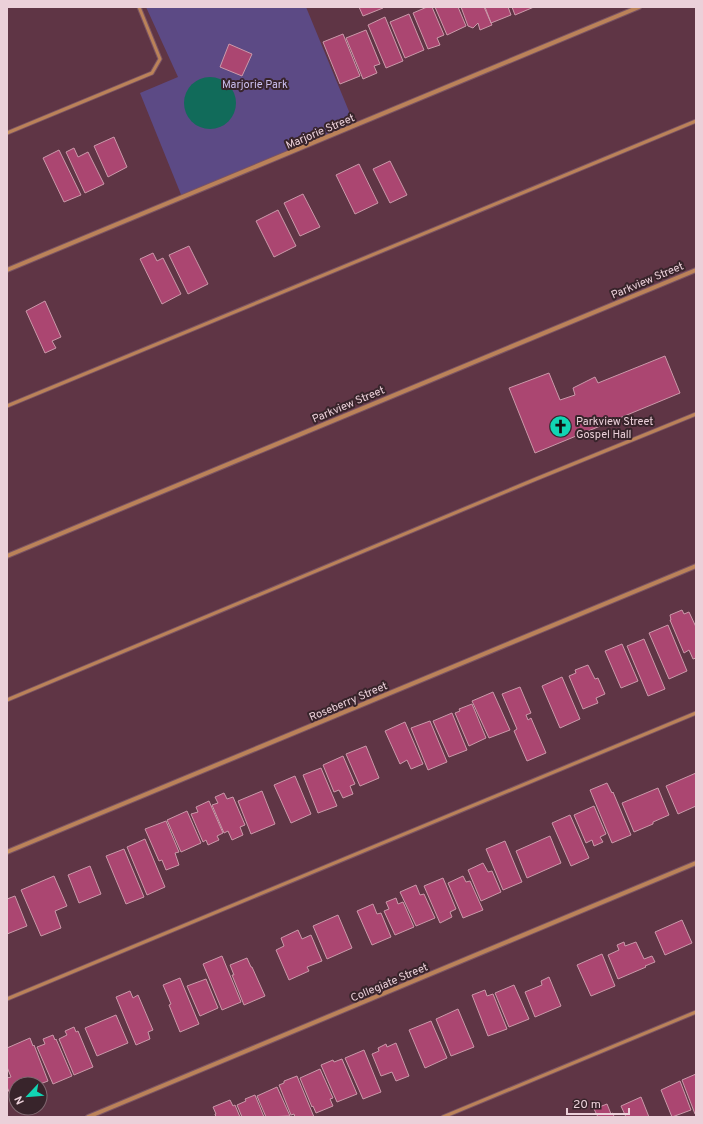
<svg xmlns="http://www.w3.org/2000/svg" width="703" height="1124" viewBox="0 0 703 1124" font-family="Overpass,sans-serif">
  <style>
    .park { fill: #5c4a85 }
    .water { fill: #116b5a }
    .building { fill: #ab4671; stroke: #cb99aa }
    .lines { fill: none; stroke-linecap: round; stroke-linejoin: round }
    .lane-casing { stroke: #7b5463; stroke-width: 5 }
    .street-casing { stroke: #7b5463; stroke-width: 6 }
    .lane { stroke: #bb8259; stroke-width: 3 }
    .street { stroke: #bb8259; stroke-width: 4 }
    .labels { text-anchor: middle; stroke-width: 4; stroke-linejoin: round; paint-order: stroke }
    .park-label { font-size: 11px; fill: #cbbfef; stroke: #38242b }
    .street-label { font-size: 11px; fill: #ebd0d9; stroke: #38242b }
    .poi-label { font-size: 11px; fill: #ebd0d9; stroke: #38242b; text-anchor: start }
  </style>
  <rect width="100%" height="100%" fill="#5f3545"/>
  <path class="park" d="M146 7H306L355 126 182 197 140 93 178 77Z"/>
  <path class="water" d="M184 103a26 26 0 1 1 52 0a26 26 0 1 1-52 0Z"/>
  <path class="building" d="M359 7H382L383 8 363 16Z
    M427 7H432L444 35 437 38 440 45 428 49 413 13Z
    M435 7H458L466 26 447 35Z
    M461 7H484L492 25 480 30 478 23 473 28 468 26Z
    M485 7H508L511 15 491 23Z
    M512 7H534L515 15Z
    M409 14 424 50 405 58 390 22Z
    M385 17 403 61 386 68 368 25Z
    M366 30 380 64 374 66 377 73 363 79 346 38Z
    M343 34 360 76 340 84 323 42Z
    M229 44 252 54 242 76 220 67Z
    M114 137 127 167 108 177 94 146Z
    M74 148 78 157 88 152 104 184 85 193 66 152Z
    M59 150 81 195 64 202 43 158Z
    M390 161 407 195 390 203 373 169Z
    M359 164 378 203 355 214 336 175Z
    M303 194 320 227 300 236 284 203Z
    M278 210 296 246 274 257 256 221Z
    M189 246 208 284 188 294 169 255Z
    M153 253 157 261 163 258 181 294 162 304 140 259Z
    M45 301 61 337 52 341 56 348 45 353 26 311Z
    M665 356 680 393 535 453 509 388 549 373 560 400 575 395 573 388 595 377 598 383Z
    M682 610 684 614 689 612 696 627V658L693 659 689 650 684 653 670 620H671L670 615Z
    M668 625 687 671 669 679 649 633Z
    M644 639 665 689 648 696 627 646Z
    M622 644 638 681 621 688 605 651Z
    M588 665 595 679 598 678 605 694 596 698 598 703 583 709 569 676 576 673 575 670Z
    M562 677 580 719 560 728 542 686Z
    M520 687 531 713 526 715 528 720 531 718 546 753 527 761 514 731 517 729 502 694Z
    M493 692 510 730 489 738 472 701Z
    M472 704 486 738 469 746 455 713 460 711 459 709Z
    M452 713 467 750 449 757 433 721Z
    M430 721 447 762 428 770 411 728Z
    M405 722 423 764 411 769 407 760 400 764 385 731Z
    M366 746 379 778 360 786 346 754Z
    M343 756 355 784 350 786 353 794 343 798 339 790 334 792 323 765Z
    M321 768 337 806 318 813 303 775Z
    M696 773V806L678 814 666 786Z
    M295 776 311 814 291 823 274 785Z
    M607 783 612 793 613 792 631 835 612 843 590 790Z
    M658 788 669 815 653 822V824L634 832 622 803Z
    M262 791 275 824 251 834 238 801Z
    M224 793 227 799 233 797 245 825 240 827 243 835 232 840 228 831 224 833 212 805 218 803 215 797Z
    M209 801 223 833 217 836 219 840 208 845 206 840 203 842 191 814 198 812 196 807Z
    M594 806 606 834 600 837 603 842 594 846 592 840 586 843 574 815Z
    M187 811 201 843 181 852 167 820Z
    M570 815 589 858 571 866 552 823Z
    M166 821 179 852 175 853 179 865 166 870 162 860 159 861 145 829Z
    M550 836 561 863 527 878 516 851Z
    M145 839 165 887 147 895 127 847Z
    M505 841 522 882 503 890 486 849Z
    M124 849 144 897 126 904 106 856Z
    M483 863 488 872 492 871 501 892 481 901 468 870Z
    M90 866 101 894 79 903 68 875Z
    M54 876 67 906 55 911 61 928 41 936 21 890Z
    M463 876 466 882 470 881 483 910 463 918 448 883Z
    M443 878 456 909 450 912 452 917 440 923 424 886Z
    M416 885 420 895 424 894 435 918 416 926 400 892Z
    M15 896 27 926 7 934V899Z
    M396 898 398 904 403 902 414 927 395 935 384 911 389 909 386 902Z
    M373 904 377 914 381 913 391 937 372 945 357 911Z
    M338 915 352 948 327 959 313 926Z
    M682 920 692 943 665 955 655 932Z
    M298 930 302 939 311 935 322 961 307 967 309 971 289 980 276 950 284 946 281 938Z
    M624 942 625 946 636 942 644 959 652 956 655 962 645 966 646 967 618 979 608 955 619 950 617 945Z
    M602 954 615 986 591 996 577 965Z
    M222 956 241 1002 222 1010 203 964Z
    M247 958 251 967H252L265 996 244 1005 232 975H234L230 965Z
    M549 977 561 1006 535 1017 525 992 542 985 541 981Z
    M180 978 199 1024 180 1032 169 1005 171 1004 163 985Z
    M206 979 218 1008 200 1016 187 986Z
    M514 985 529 1019 509 1027 495 993Z
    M485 990 487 996 493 994 507 1029 488 1036 472 995Z
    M130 991 133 998 138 995 153 1030 148 1032 150 1039 136 1045 116 997Z
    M458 1009 474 1047 451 1056 436 1019Z
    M116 1015 128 1043 97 1056 85 1028Z
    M431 1021 447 1058 425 1068 409 1030Z
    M74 1027 76 1032 78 1031 93 1067 74 1075 59 1039 67 1035 65 1031Z
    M53 1035 55 1040 56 1039 72 1076 53 1084 37 1047 45 1044 43 1039Z
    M30 1038 33 1046 34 1045 48 1081 40 1084H16V1094L11 1096 7 1087V1078L11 1077 7 1067V1048Z
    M396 1043 409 1076 396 1081 392 1072 381 1076 372 1054 379 1051 378 1048 386 1044 387 1047Z
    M364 1050 381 1092 363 1099 345 1058Z
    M342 1059 357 1094 337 1102 321 1065 333 1060 334 1062Z
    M320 1069 333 1098 330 1099 333 1106 316 1113 313 1106 312 1107 300 1078Z
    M696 1074V1113L695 1114 682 1080Z
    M297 1076 314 1117H295L294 1114 291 1115 279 1085 284 1083V1081Z
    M680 1081 691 1110 672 1117 661 1090Z
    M277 1087 290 1116 266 1117 257 1096Z
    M255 1095 264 1117H242L237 1105 246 1101 245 1099Z
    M641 1097 649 1117H626L621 1106Z
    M230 1100 233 1106 235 1105 240 1117H216L215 1114H216L213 1107Z
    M607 1104 611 1114 613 1113 614 1117H598L594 1109Z"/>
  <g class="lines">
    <defs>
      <path id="lane" d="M7 133 152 73 160 59 139 7
        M7 406 696 121
        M7 700 536 479 696 414
        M7 999 696 713
        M443 1117 696 1012"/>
      <path id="street" d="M7 270 639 7
        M7 556 696 270
        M7 852 696 566
        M88 1117 696 863"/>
    </defs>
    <use href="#lane" class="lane-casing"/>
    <use href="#street" class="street-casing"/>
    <use href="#lane" class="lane"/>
    <use href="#street" class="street"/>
  </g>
  <defs>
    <symbol id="church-disc" viewBox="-11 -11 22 22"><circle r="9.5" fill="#11d5b4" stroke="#38242b"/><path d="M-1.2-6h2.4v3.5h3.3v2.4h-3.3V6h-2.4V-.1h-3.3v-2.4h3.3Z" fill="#111"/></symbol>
  </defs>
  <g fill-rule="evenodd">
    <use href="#church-disc" x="548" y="414" width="25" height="25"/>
  </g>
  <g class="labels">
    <g class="park-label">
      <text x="255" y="88">Marjorie Park</text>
    </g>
    <g class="street-label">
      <text transform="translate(320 131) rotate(-23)" y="4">Marjorie Street</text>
      <text transform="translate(647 280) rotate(-23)" y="4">Parkview Street</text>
      <text transform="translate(348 404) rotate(-23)" y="4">Parkview Street</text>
      <text transform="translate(348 701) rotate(-23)" y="4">Roseberry Street</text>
      <text transform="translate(389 982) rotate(-23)" y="4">Collegiate Street</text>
    </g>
    <g class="poi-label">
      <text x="576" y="425">Parkview Street<tspan x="576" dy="13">Gospel Hall</tspan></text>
    </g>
  </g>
  <rect width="703" height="1124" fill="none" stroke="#ebd0d9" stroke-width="16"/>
  <g transform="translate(28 1096) rotate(244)"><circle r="19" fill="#38242b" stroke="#806971"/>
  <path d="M0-3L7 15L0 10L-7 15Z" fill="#11d5b4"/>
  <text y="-6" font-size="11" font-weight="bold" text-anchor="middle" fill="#ebd0d9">N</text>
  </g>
  <path d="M567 1108v6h62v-6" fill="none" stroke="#ebd0d9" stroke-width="2"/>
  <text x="573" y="1108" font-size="12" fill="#ebd0d9" stroke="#38242b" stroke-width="3" paint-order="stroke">20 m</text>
</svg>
